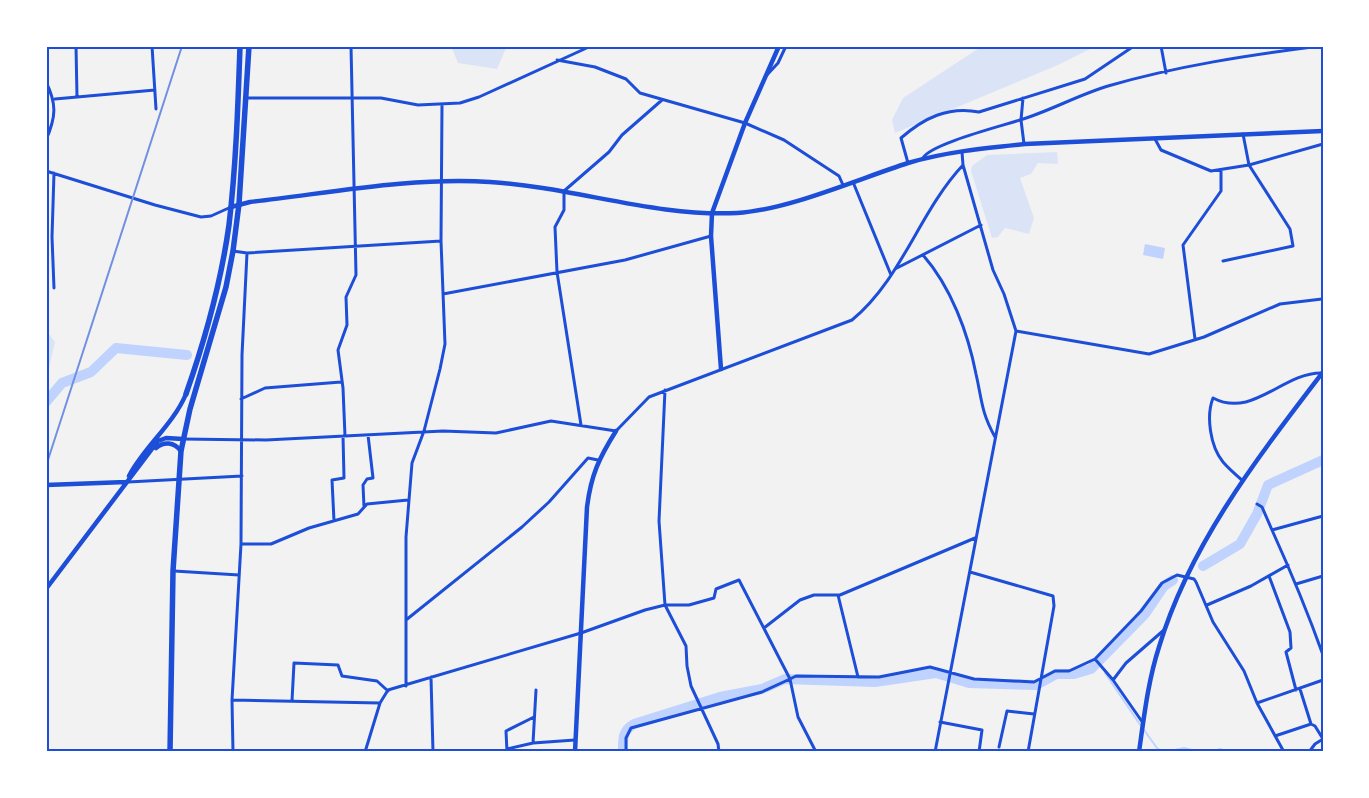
<svg xmlns="http://www.w3.org/2000/svg" width="1369" height="798" viewBox="0 0 1369 798" font-family="Cabin,sans-serif">
  <style>
    .green { fill: #dbe4f7 }
    .water { fill: #bfd3fe }
    .lines { fill: none; stroke-linecap: round; stroke-linejoin: round }
    .stream { stroke: #bfd3fe; stroke-width: 2 }
    .river { stroke: #bfd3fe; stroke-width: 10 }
    .minor { stroke: #1d4ed8; stroke-width: 3 }
    .tertiary { stroke: #1d4ed8; stroke-width: 4.5 }
    .secondary { stroke: #1d4ed8; stroke-width: 4.5 }
    .trunk { stroke: #1d4ed8; stroke-width: 5.5 }
    .rail { stroke: #7290e2; stroke-width: 2 }
    .neatline { fill: none; stroke: #1d4ed8; stroke-width: 2 }
  </style>
  <rect width="100%" height="100%" fill="#f2f2f2"/>
  <path class="green" d="M451 46H507L497 69 458 63Z
    M987 46H1096L1058 65 895 133 892 120 903 98 976 50Z
    M1057 152 1058 164 1038 163 1031 174 1020 178 1034 218 1029 234 1005 228 998 237 992 238 971 171 972 166 987 155Z
    M46 330 55 342 46 381Z"/>
  <path class="water" d="M1145 244 1165 248 1163 259 1143 255Z"/>
  <g class="lines">
    <path class="stream" d="M1105 673 1141 726
      M1144 730 1157 748 1162 752
      M1166 752 1184 748 1200 752
      M1210 752 1220 749 1228 752"/>
    <path class="river" d="M46 402 62 383 91 372 116 348 187 355
      M1203 566 1240 544 1257 514 1268 485 1323 460
      M623 752C623 739 622 731 634 724L720 697 762 689 785 679 875 682 936 673 969 683 1036 685 1056 674H1074L1091 669 1145 614 1164 586 1173 580"/>
    <path class="minor" d="M76 46 77 97
      M152 46 156 109
      M1161 46 1166 73
      M557 60 595 67 626 79 640 93 745 123 784 140 839 176 843 185
      M766 76 778 63 786 46
      M46 82C57 104 56 117 46 140
      M247 98H381L418 105 460 103 479 97 591 46
      M1023 98 1021 120 1024 144
      M55 99 155 90
      M1155 139 1161 150 1211 171 1249 165 1323 144
      M923 158C930 144 1002 126 1020 120 1050 111 1078 95 1108 86 1177 66 1249 55 1320 46
      M908 163 901 138C924 118 948 106 979 112L1085 79 1134 46
      M46 171 155 205 201 217 211 216 231 207
      M54 173 52 237 54 288
      M853 182 891 275
      M233 251 247 253 441 241
      M923 255C951 287 968 333 976 374 982 400 981 412 995 437
      M1223 261 1293 246 1290 229 1249 165 1243 134
      M895 269 981 225
      M443 294 625 260 711 236
      M1016 331 1149 354 1204 337 1280 304 1322 299
      M1195 339 1183 245 1221 191V170
      M665 390 659 521 665 605 686 646 687 666 691 686 718 744 719 752
      M241 399 265 388 341 382
      M581 425 557 272 555 227 564 210V191L609 152 622 135 662 100
      M345 436 343 388 338 350 347 325 346 297 356 275 351 46
      M183 439 266 440 443 431 496 433 551 421 616 431 649 397 852 320C902 279 919 212 963 165
      M1243 481C1236 475 1229 469 1223 462 1210 446 1206 416 1213 398 1253 419 1283 372 1322 373
      M128 482 242 476
      M1257 504 1262 507 1272 530
      M364 507 363 485 367 479 373 478 368 435
      M1323 516 1272 530C1291 572 1308 613 1323 655
      M334 521 332 480 344 478 343 436
      M241 544H271L309 528 358 514 367 504 408 500
      M174 571 239 575
      M970 572 1053 596 1054 606 1028 752
      M1269 576 1290 632 1291 648 1286 652 1296 690
      M1296 584 1323 576
      M838 595 858 677
      M1207 605 1251 586 1288 565
      M406 620 522 527 549 502 588 458 598 460
      M764 628 800 600 814 595H840L975 538
      M1095 659 1113 680 1143 723
      M431 677 433 752
      M1113 680 1126 663 1164 630
      M406 686V537L412 463 424 431 440 369 445 344 441 241 442 105
      M1300 689 1311 724 1315 726 1323 739
      M232 700 380 703
      M292 701 294 663 338 665 342 676 377 681 388 691
      M1257 703 1323 680
      M940 722 982 730 979 752
      M1275 736 1311 724
      M533 743 536 690
      M999 747 1007 711 1034 714
      M507 749 533 743 575 740
      M233 752 232 700 241 544 242 355 247 253
      M365 752 380 703 388 690 581 633 645 610 665 605H689L714 598 716 589 739 580 790 679 762 692 631 728 626 738V752
      M507 752 506 731 534 717
      M816 752 798 717 790 679 796 676 879 677 930 667 974 679 1034 682 1055 671H1069L1095 659 1141 611 1162 583 1177 575 1194 579 1196 582 1213 622 1244 671 1257 703 1284 752
      M935 752 1016 331 1004 294 993 270 963 165 962 152
      M1309 752 1315 744 1323 739"/>
    <path class="tertiary" d="M721 369 711 236 712 213 745 123 779 46
      M156 448C164 441 174 442 181 451
      M129 476C144 447 173 425 186 394
      M46 485 126 482
      M46 589 158 441 166 438 183 439
      M575 752 587 507C591 475 599 458 616 431
      M1139 752C1144 717 1148 681 1159 647 1190 544 1258 457 1323 372"/>
    <path class="secondary" d="M231 207 250 202C330 193 410 177 490 182 573 187 654 217 737 213 788 210 858 179 908 163 945 152 985 148 1025 144L1323 131"/>
    <path class="trunk" d="M186 394C205 340 221 282 229 225 236 166 238 105 240 46
      M170 752 173 571 181 451 190 409 226 287 233 251 239 204 249 46"/>
    <path class="rail" d="M46 466 182 46"/>
  </g>
  <rect width="1369" height="798" fill="none" stroke="#ffffff" stroke-width="95"/>
  <rect x="48" y="48" width="1274" height="702" class="neatline"/>
</svg>
